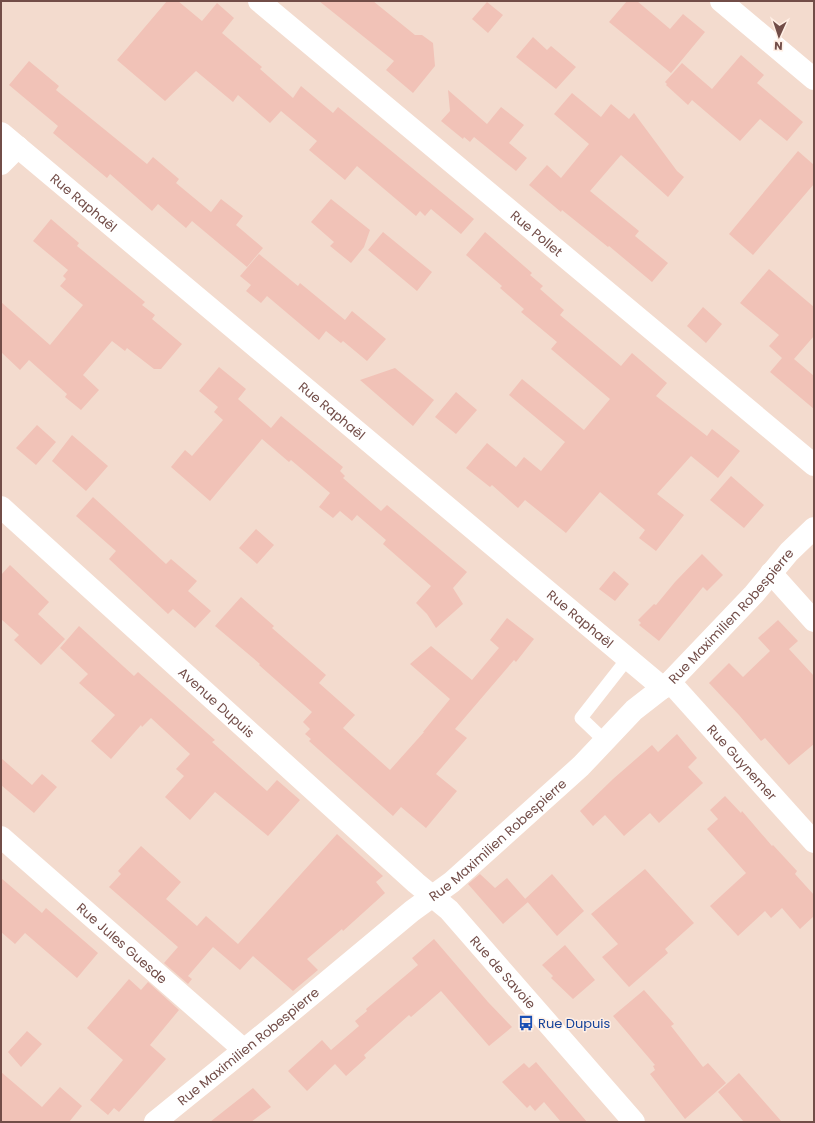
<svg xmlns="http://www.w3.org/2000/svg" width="815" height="1123" viewBox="0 0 815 1123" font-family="Poppins,sans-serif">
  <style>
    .residential { fill: #f3dbce }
    .building { fill: #f1c2b7 }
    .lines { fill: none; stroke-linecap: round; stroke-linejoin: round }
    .lane { stroke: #fff; stroke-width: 13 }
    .street { stroke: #fff; stroke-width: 22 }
    .secondary { stroke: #fff; stroke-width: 22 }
    .labels { text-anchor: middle; stroke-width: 3; stroke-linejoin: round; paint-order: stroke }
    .street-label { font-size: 13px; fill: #724d48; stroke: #ffefe5 }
    .transit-label { font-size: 13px; fill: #164399; stroke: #ffefe5; text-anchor: start }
  </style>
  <rect width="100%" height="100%" fill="#fcebe0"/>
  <path class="residential" d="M1 1H814V1122H1Z"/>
  <path class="building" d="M167 1H178L202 21 217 3 234 18 222 33 262 67 260 69 293 98 301 86 333 113 338 107 474 219 461 234 431 209 425 216 420 211 416 216 357 166 345 180 309 150 317 141 281 111 270 123 238 95 233 102 196 71 165 101 117 60Z
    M319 1H373L415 35H422L433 43 435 66 413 93 386 70 394 61Z
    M627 1H637L670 29 683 14 705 32 671 73 609 22Z
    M487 2 503 15 488 33 472 19Z
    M533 37 547 50 551 46 576 67 556 89 516 57Z
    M741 55 764 75 757 83 803 122 787 141 760 119 740 141 692 100 688 105 666 85 667 84 665 82 682 63 712 89Z
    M29 61 59 86 56 90 147 164 153 157 179 179 176 183 211 212 221 199 243 216 236 225 263 248 247 267 192 221 186 228 158 204 152 211 110 174 107 178 53 133 58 126 9 85Z
    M448 90 487 124 501 107 524 125 509 143 527 158 516 171 474 137 470 142 464 137 463 139 441 121 450 111Z
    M572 93 601 117 611 104 629 119 634 113 677 171 684 177 668 197 621 155 590 191 639 231 635 236 668 263 652 282 609 246 608 247 562 210 561 212 529 185 547 165 561 178 589 144 554 114Z
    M798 151 814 165V184L753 255 729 234Z
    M331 199 370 230 364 247 351 263 330 246 334 242 311 222Z
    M51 219 79 243 77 246 145 302 142 305 155 315 152 319 182 344 161 369H154L127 348 125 351 112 341 83 375 99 390 81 410 65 397 67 394 29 360 20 370 1 352V302L50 345 83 305 60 286 66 279 63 276 68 270 33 241Z
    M383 232 432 272 417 291 368 250Z
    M485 232 532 273 530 275 543 286 540 289 564 310 560 315 621 366 632 353 667 383 656 396 707 436 712 429 740 451 718 478 691 456 657 494 684 515 656 551 639 538 645 530 600 492 566 533 525 500 518 508 492 485 490 487 466 468 487 443 516 467 524 457 541 471 565 442 509 395 522 379 584 430 610 399 551 349 557 342 521 312 524 309 500 288 502 286 466 255Z
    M259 254 298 286 300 283 345 320 352 311 386 339 367 361 343 341 341 343 326 331 319 340 267 296 261 303 246 291 251 285 240 276Z
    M769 269 814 307V336L794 359 814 376V409L770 372 782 358 769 346 779 335 740 303Z
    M703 307 722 324 706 343 687 326Z
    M219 367 246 389 238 399 271 428 281 416 343 467 340 471 345 476 343 478 381 511 387 505 467 572 453 588 463 604 436 628 427 614 416 603 431 586 383 544 386 540 357 515 352 521 340 511 333 518 319 507 330 493 291 460 289 462 262 439 210 501 171 467 185 450 192 456 223 420 214 412 218 407 199 391Z
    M395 368 434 400 413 426 360 380Z
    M456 392 477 410 456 434 435 417Z
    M37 425 56 442 36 465 16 448Z
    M72 435 108 466 86 491 52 461Z
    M731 476 764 505 744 528 710 500Z
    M93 497 166 564 171 559 197 581 188 591 211 611 195 628 173 609 168 614 109 559 116 551 76 516Z
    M256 529 274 545 257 564 239 548Z
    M702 554 723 575 707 591 703 587 659 641 639 625 641 623 638 620 654 604 656 605 675 582Z
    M10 565 49 602 38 614 65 639 41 665 14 640 19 635 1 619V575Z
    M614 571 629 584 615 601 599 589Z
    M241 597 274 626 272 628 326 675 319 683 355 715 343 728 390 770 424 732H423L450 699 410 664 431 646 472 680 499 648 490 640 507 618 534 639 516 662 514 660 455 729 467 738 436 774 457 791 426 828 401 807 393 816 309 741 311 739 305 734 310 729 303 722 312 712 259 665 260 664 215 626Z
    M778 620 798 641 789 649 814 676V744L789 765 765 738 761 741 739 715 709 683 729 663 743 677 770 651 758 638Z
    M79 626 134 676 138 672 215 740 212 742 267 791 277 780 300 800 268 836 215 792 190 820 165 797 184 776 176 769 190 754 151 718 142 727 141 725 111 759 91 741 115 715 79 683 88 674 60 648Z
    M677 734 697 758 688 767 703 783 659 823 650 813 624 836 605 815 593 826 580 811 613 779 652 745 658 752Z
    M1 758 32 785 42 774 57 787 34 813 1 785Z
    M725 796 741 813 742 811 772 846 773 845 797 871 795 874 814 895V916L800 929 782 908 771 918 765 911 738 936 710 906 746 873 707 829 718 819 710 810Z
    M337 834 383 876 376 882 385 893 343 931 342 929 307 959 318 970 293 991 253 956 240 970 213 947 188 976 192 979 188 984 164 963 178 947 109 887 121 874 118 871 141 846 181 882 166 899 197 926 206 916 238 944Z
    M645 869 694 923 665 949 668 953 629 987 602 957 618 944 591 914Z
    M480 874 495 888 507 878 528 902 503 924 468 884Z
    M552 874 584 911 557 936 525 899Z
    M1 878 42 913 46 908 98 953 77 978 25 933 15 944 1 932Z
    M434 939 488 1002 512 1027 489 1046 441 991 411 1017 409 1015 364 1055 366 1058 346 1076 335 1064 307 1091 288 1071 322 1040 331 1050 359 1026 355 1021 367 1011 366 1009 418 965 412 958Z
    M565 945 595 980 573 999 551 978 553 976 542 965Z
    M129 979 141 990 148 982 179 1010 150 1045 166 1059 119 1112 114 1108 108 1115 90 1100 123 1060 87 1028Z
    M644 990 674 1024 671 1026 703 1067 708 1063 726 1083 685 1119 650 1074 655 1070 653 1066 655 1065 613 1016Z
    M27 1031 42 1044 21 1067 8 1052Z
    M536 1062 587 1122H561L544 1102 535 1111 530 1105 527 1108 502 1082 524 1063 529 1068Z
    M1 1072 42 1107 60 1087 82 1106 69 1122H1Z
    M739 1073 782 1122H744L718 1092Z
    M253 1088 271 1107 251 1122H210Z"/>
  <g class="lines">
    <path class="lane" d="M605 741 581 718 628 658"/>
    <g class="street">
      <path id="s1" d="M259 1 814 465"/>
      <path d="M721 1 814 79"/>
      <path id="s2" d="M1 133 663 688"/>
      <path d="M1 164 18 147"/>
      <path id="s3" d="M1 507 416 883 449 910 634 1122"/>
      <path d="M771 573 814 621"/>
      <path id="s4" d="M670 682 814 842"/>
      <path id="s5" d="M1 837 243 1049"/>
    </g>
    <path class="secondary" id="s6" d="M155 1122 281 1020 412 911 452 882 581 766 634 710 670 682 754 594 789 552 814 528"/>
  </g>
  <defs>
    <symbol id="bus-bare" viewBox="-9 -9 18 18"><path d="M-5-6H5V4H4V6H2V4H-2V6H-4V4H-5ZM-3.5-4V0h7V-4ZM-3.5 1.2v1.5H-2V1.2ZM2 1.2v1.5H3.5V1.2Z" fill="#1a4fb4" stroke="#ffefe5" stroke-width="2.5" paint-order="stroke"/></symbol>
  </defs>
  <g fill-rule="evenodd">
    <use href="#bus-bare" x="515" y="1012" width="22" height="22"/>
  </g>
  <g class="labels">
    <g class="street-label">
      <text dy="5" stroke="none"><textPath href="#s2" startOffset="108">Rue Raphaël</textPath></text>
      <text dy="5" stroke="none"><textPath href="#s1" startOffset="362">Rue Pollet</textPath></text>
      <text dy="5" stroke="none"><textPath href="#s2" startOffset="432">Rue Raphaël</textPath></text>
      <text dy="5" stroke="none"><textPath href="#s6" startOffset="768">Rue Maximilien Robespierre</textPath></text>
      <text dy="5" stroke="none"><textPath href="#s2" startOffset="756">Rue Raphaël</textPath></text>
      <text dy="5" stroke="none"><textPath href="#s3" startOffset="291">Avenue Dupuis</textPath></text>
      <text dy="5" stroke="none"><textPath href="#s4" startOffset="108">Rue Guynemer</textPath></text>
      <text dy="5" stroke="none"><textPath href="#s6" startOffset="444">Rue Maximilien Robespierre</textPath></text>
      <text dy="5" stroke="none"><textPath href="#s5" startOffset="161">Rue Jules Guesde</textPath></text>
      <text dy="5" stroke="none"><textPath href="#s3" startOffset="685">Rue de Savoie</textPath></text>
      <text dy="5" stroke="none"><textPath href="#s6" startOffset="120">Rue Maximilien Robespierre</textPath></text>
    </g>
    <g class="transit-label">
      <text x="538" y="1028">Rue Dupuis</text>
    </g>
  </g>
  <rect width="815" height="1123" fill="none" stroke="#724d48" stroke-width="4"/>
  <g transform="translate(779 36) rotate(183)" stroke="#ffefe5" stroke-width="3" paint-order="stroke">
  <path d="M0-3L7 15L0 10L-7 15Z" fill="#724d48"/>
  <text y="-6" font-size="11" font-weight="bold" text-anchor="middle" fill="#724d48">N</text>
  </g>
</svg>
